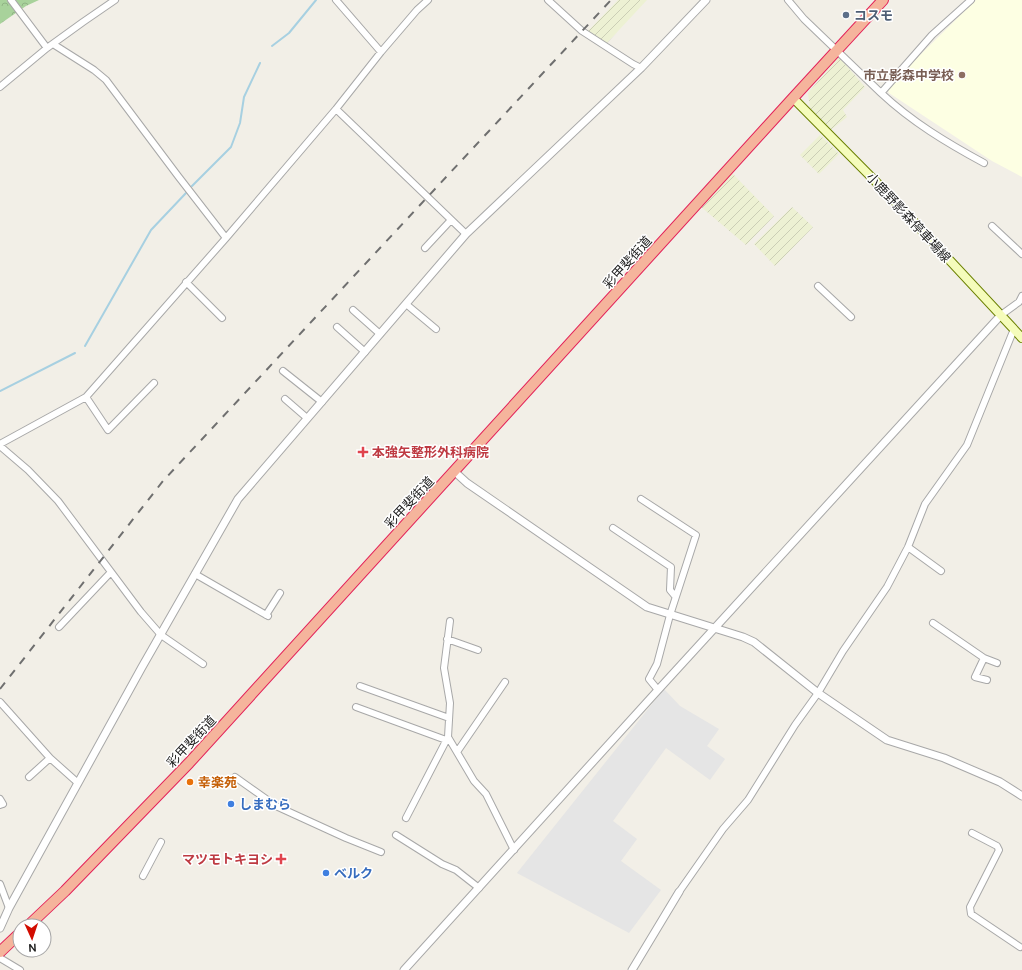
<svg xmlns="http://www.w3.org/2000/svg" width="1022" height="970" viewBox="0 0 1022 970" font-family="'DM Sans','Noto Sans JP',sans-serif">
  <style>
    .education { fill: #fdffe3 }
    .farmland { fill: url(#farmland-furrows) }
    .forest { fill: url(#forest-crowns) }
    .parking { fill: #e5e5e5 }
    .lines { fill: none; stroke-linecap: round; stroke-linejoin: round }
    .stream { stroke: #a7d0e1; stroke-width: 2 }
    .minor-casing { stroke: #a8a8a8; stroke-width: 8 }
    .tertiary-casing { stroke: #a8a8a8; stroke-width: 9 }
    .secondary-casing { stroke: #6b8000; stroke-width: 10 }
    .trunk-casing { stroke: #e32159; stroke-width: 12 }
    .minor { stroke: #fff; stroke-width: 6 }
    .tertiary { stroke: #fff; stroke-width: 7 }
    .secondary { stroke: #f5fcbb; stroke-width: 8 }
    .trunk { stroke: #f5b49c; stroke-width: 10 }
    .rail { stroke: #6f6f6f; stroke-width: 2; stroke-dasharray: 8 8; stroke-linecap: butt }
    .service-dot { fill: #5c6f8a; stroke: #fff; stroke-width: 1.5 }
    .education-dot { fill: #8d6e63; stroke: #fff; stroke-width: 1.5 }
    .health-dot { fill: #e0444e; stroke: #fff; stroke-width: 1.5 }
    .food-dot { fill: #e8710a; stroke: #fff; stroke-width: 1.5 }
    .shop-dot { fill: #3f7fe0; stroke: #fff; stroke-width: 1.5 }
    .labels { text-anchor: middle; stroke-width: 3; stroke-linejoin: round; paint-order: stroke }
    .service-label { font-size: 13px; font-weight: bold; fill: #4e5e75; stroke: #fff; text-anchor: start }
    .education-label { font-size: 13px; font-weight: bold; fill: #785e54; stroke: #fff; text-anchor: end }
    .street-label { font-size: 13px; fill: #212121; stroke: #fff }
    .health-label { font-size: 13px; font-weight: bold; fill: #be3a42; stroke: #fff; text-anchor: start }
    .food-label { font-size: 13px; font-weight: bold; fill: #c56008; stroke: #fff; text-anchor: start }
    .shop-label { font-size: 13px; font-weight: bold; fill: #366cbe; stroke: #fff; text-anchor: start }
  </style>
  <defs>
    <pattern id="farmland-furrows" width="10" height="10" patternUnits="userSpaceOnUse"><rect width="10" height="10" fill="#edf1d3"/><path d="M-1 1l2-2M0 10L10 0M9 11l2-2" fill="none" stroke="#cbceb5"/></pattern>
    <pattern id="forest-crowns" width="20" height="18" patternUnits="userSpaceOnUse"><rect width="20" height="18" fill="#a8d29b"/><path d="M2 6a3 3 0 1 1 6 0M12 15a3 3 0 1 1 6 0" fill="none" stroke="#90b485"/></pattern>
  </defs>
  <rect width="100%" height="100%" fill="#f2efe7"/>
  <path class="education" d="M976 0H1022V177L992 161 889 93 888 90 914 61Z"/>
  <path class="farmland" d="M618 0H647L606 44 588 31Z
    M839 57 865 87 843 110 847 117 831 130 810 109 808 93Z
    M820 135 839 154 819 174 800 155Z
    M731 172 774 216 746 245 700 206Z
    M792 207 813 227 775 266 754 244Z"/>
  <path class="forest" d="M0 0H39L26 6 0 24Z"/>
  <path class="parking" d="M664 689 680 706 719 729 707 746 725 759 710 780 666 748 613 821 637 839 621 861 661 890 629 933 517 873Z"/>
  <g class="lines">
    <path class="stream" d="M272 46 289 33 316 0
      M192 186 231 147 240 123 244 97 260 63
      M85 346 151 230 186 193
      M0 391 75 353"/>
    <defs>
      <path id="minor" d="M11 0 47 48
        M336 0 381 52
        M548 0 582 31 633 64 641 68
        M788 0 804 19 881 93 932 35 971 0
        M53 44 94 70 106 80 178 176 226 238
        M0 87 47 48 83 22 115 0
        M881 93C912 122 947 143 984 163
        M336 109 466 234
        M992 226 1022 254
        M425 248 451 220
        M186 282 222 318
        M818 286 851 317
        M406 304 436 329
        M353 310 380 334
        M1001 315 1019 302 1022 296
        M337 327 365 352
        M283 371 322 402
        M86 397 108 430 154 383
        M285 399 307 418
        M0 444 86 397 226 238 336 109 381 52 417 10 428 0
        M0 446 28 470 58 501 141 612 161 635 203 664
        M641 499 696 535 670 615 657 664 649 679 658 690
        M613 528 671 567 670 590 675 596
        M908 547 941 571
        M195 574 268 616
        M266 615 280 593
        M933 623 984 658 997 663
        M59 627 111 572
        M447 639 478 650
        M984 658 975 677 987 680
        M360 686 449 718
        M0 702 50 758 78 783
        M356 707 446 740
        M448 737 474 781 486 794 514 850
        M457 752 505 682
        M29 777 50 758
        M235 777 276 806 346 838 381 852
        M0 799 3 804 0 805
        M406 818 448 737 450 703 444 668 450 621
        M972 833 997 846 999 850 970 907 971 914 1020 947
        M396 835 442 864 456 870 479 888
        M143 876 161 842
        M0 884 9 908
        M679 892 723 829 748 800 795 725 818 693 843 651 887 587 908 547 925 504 967 445 1014 329
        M0 958 20 970"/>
      <path id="tertiary" d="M455 472 467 483 647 607 743 637 754 642 818 693 887 740 944 758 1000 782 1022 796
        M0 928 9 908 142 667 238 499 466 234 641 68 706 0
        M404 970 658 690 1001 315
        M632 970 679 892"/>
      <path id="secondary" d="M793 98 888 194 1022 338"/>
      <path id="trunk" d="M28 926 65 891 189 763 793 98 883 0
        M0 952 20 933"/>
    </defs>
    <use href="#minor" class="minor-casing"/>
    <use href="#tertiary" class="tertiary-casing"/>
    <use href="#secondary" class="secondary-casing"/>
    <use href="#trunk" class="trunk-casing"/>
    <use href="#minor" class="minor"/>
    <use href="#tertiary" class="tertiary"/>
    <use href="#secondary" class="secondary"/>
    <use href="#trunk" class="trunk"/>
    <path class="rail" d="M0 689 163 481 611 0"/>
  </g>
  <circle class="service-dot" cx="846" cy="15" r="4"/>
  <circle class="education-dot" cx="962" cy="75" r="4"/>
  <g class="health-dot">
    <path d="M361 446h4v4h4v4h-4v4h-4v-4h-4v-4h4z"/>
    <path d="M279 853h4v4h4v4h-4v4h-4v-4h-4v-4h4z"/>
  </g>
  <circle class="food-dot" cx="190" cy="782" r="4"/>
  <g class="shop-dot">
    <circle cx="231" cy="804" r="4"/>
    <circle cx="326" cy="873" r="4"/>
  </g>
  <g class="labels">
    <g class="service-label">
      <text x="854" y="20">コスモ</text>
    </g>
    <g class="education-label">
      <text x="954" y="80">市立影森中学校</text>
    </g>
    <g class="street-label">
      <text transform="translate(909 217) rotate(47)" y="5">小鹿野影森停車場線</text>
      <text transform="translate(627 262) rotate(-48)" y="5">彩甲斐街道</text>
      <text transform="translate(409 502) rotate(-47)" y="5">彩甲斐街道</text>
      <text transform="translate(191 741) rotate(-47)" y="5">彩甲斐街道</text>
    </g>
    <g class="health-label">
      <text x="372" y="457">本強矢整形外科病院</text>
      <text x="273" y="864" text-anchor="end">マツモトキヨシ</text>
    </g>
    <g class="food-label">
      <text x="198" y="787">幸楽苑</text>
    </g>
    <g class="shop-label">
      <text x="239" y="809">しまむら</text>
      <text x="334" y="878">ベルク</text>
    </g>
  </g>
  <g transform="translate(32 938) rotate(177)"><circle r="19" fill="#ffffff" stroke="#a6a6a6"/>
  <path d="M0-3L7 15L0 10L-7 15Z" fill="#d20c00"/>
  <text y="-6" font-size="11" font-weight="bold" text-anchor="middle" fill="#212121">N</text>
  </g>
</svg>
